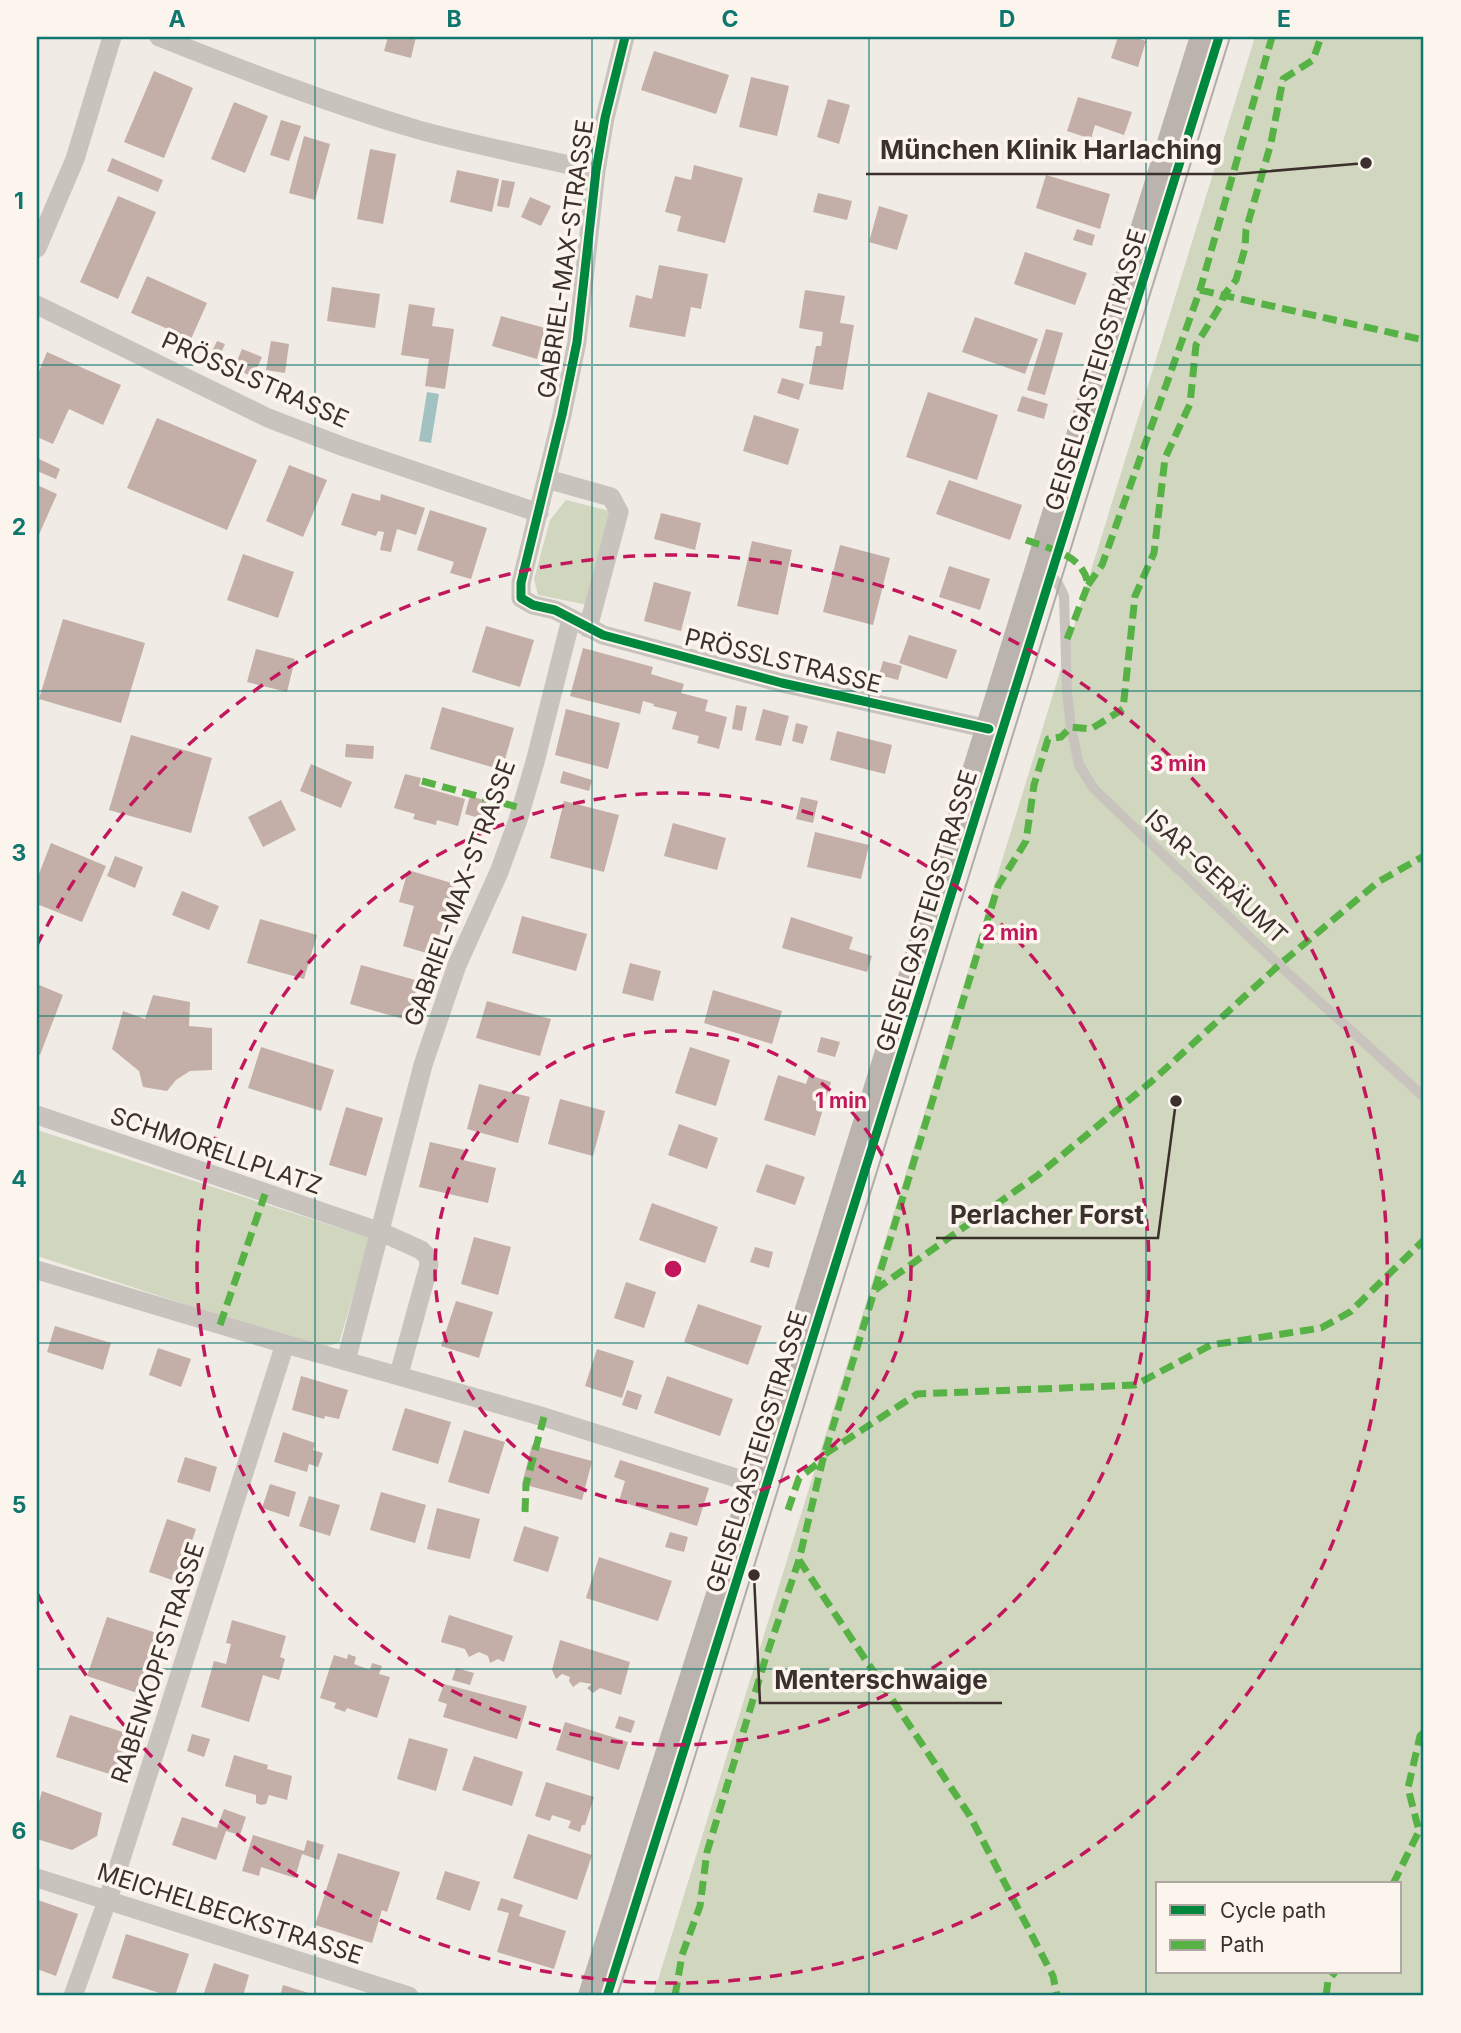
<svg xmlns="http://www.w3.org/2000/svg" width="1461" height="2033" viewBox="0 0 1461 2033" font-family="Inter,sans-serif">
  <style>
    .green { fill: #d1d6bf; fill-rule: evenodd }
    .water { fill: #a1c2c1 }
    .building { fill: #c3afa7 }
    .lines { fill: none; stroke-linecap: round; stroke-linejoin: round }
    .service { stroke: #c9c3be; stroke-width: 10 }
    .minor { stroke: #c9c3be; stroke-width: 19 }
    .secondary { stroke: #bab3ae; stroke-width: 28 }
    .tram { stroke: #b1aca8; stroke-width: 2 }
    .quiet { stroke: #57b246; stroke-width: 7; stroke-dasharray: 14 7; stroke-linecap: butt }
    .cycleway-casing { stroke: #fbf5ee; stroke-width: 13 }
    .cycleway { stroke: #00873e; stroke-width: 9 }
    .grid { fill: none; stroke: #0f766e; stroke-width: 2; stroke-opacity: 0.55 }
    .ring { fill: none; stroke: #c2185b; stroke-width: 3.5; stroke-dasharray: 12 9 }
    .labels { text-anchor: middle; stroke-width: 7; stroke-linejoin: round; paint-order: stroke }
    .street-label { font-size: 24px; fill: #3b302b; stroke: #fbf5ee }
    .centre { fill: #c2185b; stroke: #fbf5ee; stroke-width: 3.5 }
    .ring-label { font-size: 21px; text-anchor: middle; font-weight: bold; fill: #c2185b; stroke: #fbf5ee; stroke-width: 7; stroke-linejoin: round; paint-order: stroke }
    .leader { fill: none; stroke: #3b302b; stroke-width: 2.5 }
    .callout-dot { fill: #3b302b; stroke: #fbf5ee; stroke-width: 2.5 }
    .callout-label { font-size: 26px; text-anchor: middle; font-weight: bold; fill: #3b302b; stroke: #fbf5ee; stroke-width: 7; stroke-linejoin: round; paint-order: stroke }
    .neatline { fill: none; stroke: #0f766e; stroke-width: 2.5 }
    .grid-label { font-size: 23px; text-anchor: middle; font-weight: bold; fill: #0f766e }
  </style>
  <rect width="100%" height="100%" fill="#f0ebe5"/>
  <path class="green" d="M1255 37H1424V1996H653ZM1158 1884H1400V1972H1158Z
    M566 500 614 512 588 605 538 595 534 579 550 520Z
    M37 1130 370 1238 339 1343 319 1348 37 1256Z"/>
  <path class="water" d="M427 392 439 394 431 443 419 441Z"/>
  <path class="building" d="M388 37H416L411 58 384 51Z
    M1118 37H1133L1146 41 1138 67 1111 58Z
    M654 51 729 75 716 114 641 90Z
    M154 71 193 88 164 158 124 142Z
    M751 77 789 86 777 136 739 127Z
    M1078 97 1132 112 1124 135 1095 125 1091 139 1067 131Z
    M828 99 850 105 839 144 817 137Z
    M234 102 268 116 245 173 211 159Z
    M281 120 301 126 289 161 270 155Z
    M304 136 330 144 315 200 289 193Z
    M370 149 396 154 383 224 357 219Z
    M112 158 163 180 158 192 107 171Z
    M694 165 743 178 725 243 677 231 681 216 665 212 675 176 691 180Z
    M457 170 499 179 492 212 450 202Z
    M1046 175 1110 194 1100 229 1036 208Z
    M502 180 515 182 509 208 497 206Z
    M818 193 852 201 847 220 813 212Z
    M118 196 156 212 118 299 80 282Z
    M530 197 551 206 541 226 521 217Z
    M879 206 908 215 897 250 869 242Z
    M1077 229 1095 235 1092 246 1073 240Z
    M1025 252 1087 273 1075 305 1014 284Z
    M659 265 708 274 701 309 691 307 685 337 629 327 636 295 652 299Z
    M147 276 207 303 191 339 131 313Z
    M332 287 380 294 375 328 327 321Z
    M805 290 845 296 840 323 854 325 843 390 809 384 816 346H821L823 332 799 328Z
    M409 304 435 308 432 326 454 329 445 389 425 386 429 359 401 355Z
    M501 316 545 328 537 359 492 346Z
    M975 317 1038 339 1025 374 962 352Z
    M1046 329 1063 333 1045 395 1027 390Z
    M217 341 225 344 218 360 210 356Z
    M271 341 289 344 285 373 266 370Z
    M242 349 262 357 253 377 234 368Z
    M47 352 121 385 103 425 69 409 53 444 37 437V376Z
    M782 378 804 384 799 400 777 393Z
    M928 392 998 415 977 480 906 457Z
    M1022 396 1048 404 1044 419 1017 411Z
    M754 415 799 429 788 465 743 451Z
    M157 418 257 460 227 530 127 488Z
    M37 458 60 469 56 479 37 471Z
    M289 465 327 480 303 537 266 521Z
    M949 480 1022 505 1010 540 936 514Z
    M37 485 57 494 37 539Z
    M352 493 380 501 381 494 425 508 416 535 397 529 391 552 380 550 384 532 378 531 376 536 341 525Z
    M430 510 487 528 471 579 450 573 454 562 417 550Z
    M661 513 701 523 695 550 654 539Z
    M752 541 792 550 778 615 737 606Z
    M840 545 890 558 873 625 823 612Z
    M243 554 294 572 278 618 227 600Z
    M949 566 990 579 980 610 939 597Z
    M654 582 691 592 681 631 644 621Z
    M63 619 145 643 121 723 39 699Z
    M486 626 534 640 520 687 472 672Z
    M909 635 957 650 947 679 899 663Z
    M583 648 653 667 651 674 684 684 681 693 708 700 705 711 727 717 719 749 697 743 699 736 672 729 677 712 653 706 654 704 643 701 640 714 570 696Z
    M256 649 295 659 287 692 247 682Z
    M883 661 902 666 898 680 879 675Z
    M736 705 747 707 742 731 732 729Z
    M442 707 514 728 502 770 430 749Z
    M566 709 620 723 608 769 555 755Z
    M763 709 789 716 781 746 755 740Z
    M796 723 808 726 803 744 792 741Z
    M837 731 892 745 885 774 830 760Z
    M131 735 212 758 191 833 109 810Z
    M346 744 374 746 373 759 345 757Z
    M311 764 352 782 341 808 300 791Z
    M563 771 592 780 589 791 560 783Z
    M405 774 421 778 419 786 465 799 458 826 437 820 436 825 413 819 415 814 394 808Z
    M470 796 487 801 483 819 465 814Z
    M801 797 818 801 813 823 796 819Z
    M281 800 296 830 263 847 248 817Z
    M564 801 619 815 604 872 550 858Z
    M673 823 726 838 717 870 664 856Z
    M815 832 869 845 861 879 807 867Z
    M51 843 106 866 82 922 37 904V879Z
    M115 856 143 867 135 888 107 876Z
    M408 870 455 884 433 955 403 946 414 906 399 902Z
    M182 891 219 906 209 930 172 915Z
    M522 916 587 934 576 971 512 953Z
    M791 917 853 937 849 949 872 956 867 972 782 948Z
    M260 919 317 935 304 979 247 963Z
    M630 963 661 971 653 1001 622 993Z
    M361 965 419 981 407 1020 350 1004Z
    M37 984 63 995 40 1055 37 1053Z
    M713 990 782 1011 772 1044 704 1023Z
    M153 995 190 1002 189 1026 212 1028V1070L190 1071 176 1080 167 1091 143 1087 139 1071 112 1049 123 1011 145 1019Z
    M487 1001 551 1019 540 1056 476 1038Z
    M821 1037 840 1042 835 1057 817 1052Z
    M261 1047 334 1070 321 1111 248 1088Z
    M690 1047 730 1060 716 1106 675 1093Z
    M778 1075 806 1084 809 1075 831 1082 815 1136 764 1120Z
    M479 1084 530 1097 518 1143 467 1129Z
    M560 1099 605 1111 593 1156 548 1144Z
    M346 1107 383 1118 366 1176 329 1165Z
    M679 1124 718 1138 707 1169 668 1155Z
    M430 1142 465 1150 463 1160 496 1168 488 1203 419 1187Z
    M766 1164 805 1177 795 1205 756 1192Z
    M652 1203 718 1227 705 1263 639 1240Z
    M474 1237 511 1247 498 1295 461 1284Z
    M755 1247 773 1252 769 1268 750 1262Z
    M626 1282 656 1292 644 1328 614 1318Z
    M456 1301 493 1312 479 1358 441 1346Z
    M698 1304 762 1326 748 1365 684 1342Z
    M55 1326 111 1343 103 1370 47 1352Z
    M158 1348 191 1359 181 1387 149 1375Z
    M597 1349 634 1361 622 1398 585 1386Z
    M301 1376 348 1390 339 1419 325 1416 324 1419 292 1410Z
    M667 1376 733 1399 720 1436 654 1413Z
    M627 1390 642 1395 637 1410 622 1405Z
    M405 1408 451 1422 438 1464 392 1450Z
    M464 1430 505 1442 489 1494 448 1482Z
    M283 1432 315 1443 313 1450 323 1453 318 1467 309 1464 307 1472 274 1462Z
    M532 1445 592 1461 582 1500 522 1484Z
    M185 1457 217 1467 210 1492 177 1482Z
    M620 1460 709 1488 697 1526 619 1501 625 1481 614 1477Z
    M270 1484 296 1492 289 1517 262 1508Z
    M381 1492 426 1505 415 1543 370 1530Z
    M309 1496 340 1505 330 1536 299 1526Z
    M437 1508 480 1519 470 1559 427 1549Z
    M167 1519 196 1529 178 1582 149 1572Z
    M524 1526 559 1537 548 1572 513 1561Z
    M670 1532 688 1537 684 1552 665 1547Z
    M599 1557 672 1581 658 1621 586 1598Z
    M449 1615 513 1636 504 1662 498 1659 490 1663 488 1656 479 1652 469 1657 465 1649 441 1642Z
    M107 1617 163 1635 143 1695 87 1676Z
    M232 1620 286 1636 280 1657 285 1659 279 1680 263 1675 249 1722 201 1707 214 1661 226 1664 231 1644 226 1643Z
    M560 1640 630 1662 621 1695 600 1688 593 1693 587 1688 592 1684 580 1682 573 1687 569 1681 570 1677 562 1674 556 1679 552 1670Z
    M348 1654 356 1657 354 1664 370 1670 372 1663 382 1666 379 1674 390 1677 377 1718 347 1708 345 1712 334 1708 336 1703 320 1698 334 1655 347 1659Z
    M456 1668 474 1673 470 1685 452 1680Z
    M444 1684 527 1706 517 1739 443 1717 447 1704 438 1701Z
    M70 1715 132 1735 119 1777 56 1757Z
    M619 1716 635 1721 631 1733 615 1728Z
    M565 1722 628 1742 619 1770 556 1750Z
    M192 1734 210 1739 204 1757 187 1751Z
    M409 1738 448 1749 436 1791 397 1779Z
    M234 1755 268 1765 267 1769 292 1776 287 1800 269 1795 266 1804 261 1805 256 1803V1795L225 1786Z
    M474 1756 523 1772 512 1806 462 1790Z
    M546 1782 594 1797 585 1825H582L580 1832 568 1828 571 1821 552 1815 550 1821 535 1816Z
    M42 1791 102 1813 97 1836 72 1850 37 1839V1809Z
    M224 1809 246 1817 240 1835 226 1831 216 1860 172 1845 182 1817 217 1828Z
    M528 1834 592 1855 577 1900 513 1878Z
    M253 1835 304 1851 307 1840 324 1845 319 1860 302 1854 295 1878 261 1867 259 1876 242 1871Z
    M338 1853 400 1872 387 1912 382 1910 372 1943 315 1925Z
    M445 1871 480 1882 470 1911 436 1899Z
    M501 1898 523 1905 519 1916 566 1931 554 1969 497 1952 509 1913 497 1910Z
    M38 1900 78 1914 56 1976 37 1969Z
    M126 1934 189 1954 175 1996H169L112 1978Z
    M214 1963 249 1975 243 1996H203Z
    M283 1985 318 1996H280Z"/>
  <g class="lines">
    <path class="service" d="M1042 571C1055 576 1059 584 1064 596L1067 692 1071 727 1079 765 1094 789 1279 965 1424 1097"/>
    <path class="minor" d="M159 37C245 71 330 104 419 130 477 146 537 157 596 171
      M625 37 605 118 596 171 577 342 562 415 521 583V598L533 605 555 610 603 635 782 683 989 729
      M37 248 75 159 112 37
      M37 305 268 418 344 447 539 513
      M547 479 611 497 619 512 588 628
      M37 1115 381 1232 421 1250 428 1257 429 1265 399 1374
      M37 1270 285 1344 544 1417 755 1484
      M346 1361 423 1065 457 965 499 872 518 820 535 762 571 619
      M37 1878 409 1996
      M73 1996 113 1884 285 1344"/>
    <path class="secondary" d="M592 1996 746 1513 1204 37"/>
    <path class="tram" d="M617 1996 681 1801 1230 37"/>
    <path class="quiet" d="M1200 290 1424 340
      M1026 540C1051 549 1084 555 1088 585L1067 639
      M1088 585 1102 565 1200 290 1272 37
      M422 781 521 808
      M875 1290 1038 1175 1152 1081 1279 965 1378 882 1424 856
      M220 1325 265 1194
      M825 1454 917 1394 1135 1385 1211 1345 1321 1328 1350 1312 1424 1240
      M788 1510 799 1478 823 1459
      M525 1512 526 1485 544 1417
      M799 1560 970 1816 1053 1976 1057 1996
      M1393 1884 1419 1831 1408 1788 1420 1736 1424 1732
      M675 1996 682 1955 700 1906 707 1852 765 1660 799 1560 823 1459 998 886 1026 841 1034 785 1048 739 1061 737 1071 727 1091 729 1123 709 1135 596 1154 553 1165 458 1190 404 1196 345 1220 306 1224 295 1236 280 1245 248 1246 230 1271 143 1283 79 1313 60 1321 37
      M1326 1996 1328 1981 1335 1972"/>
    <defs>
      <path id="cycleway" d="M625 37 605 118 596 171 577 342 562 415 521 583V598L533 605 555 610 603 635 782 683 989 729
        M607 1996 1219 37"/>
    </defs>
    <use href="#cycleway" class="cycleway-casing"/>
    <use href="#cycleway" class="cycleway"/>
  </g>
  <path class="grid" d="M315 37V1996M592 37V1996M869 37V1996M1146 37V1996M37 365H1424M37 691H1424M37 1016H1424M37 1343H1424M37 1669H1424"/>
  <g class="ring">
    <circle cx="673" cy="1269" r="238"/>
    <circle cx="673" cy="1269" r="476"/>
    <path d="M37 945A714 714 0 1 1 37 1593"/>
  </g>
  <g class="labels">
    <g class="street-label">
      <text transform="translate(566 259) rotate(-82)" y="8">GABRIEL-MAX-STRASSE</text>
      <text transform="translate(1096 370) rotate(-73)" y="8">GEISELGASTEIGSTRASSE</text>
      <text transform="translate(255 380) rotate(24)" y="8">PRÖSSLSTRASSE</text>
      <text transform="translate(783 661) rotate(14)" y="8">PRÖSSLSTRASSE</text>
      <text transform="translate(1216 877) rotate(43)" y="8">ISAR-GERÄUMT</text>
      <text transform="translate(460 893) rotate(-70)" y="8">GABRIEL-MAX-STRASSE</text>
      <text transform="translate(927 911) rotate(-73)" y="8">GEISELGASTEIGSTRASSE</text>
      <text transform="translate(216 1151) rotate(19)" y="8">SCHMORELLPLATZ</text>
      <text transform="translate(757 1452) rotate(-73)" y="8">GEISELGASTEIGSTRASSE</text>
      <text transform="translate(158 1663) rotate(-72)" y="8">RABENKOPFSTRASSE</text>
      <text transform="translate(230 1914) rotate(18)" y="8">MEICHELBECKSTRASSE</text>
    </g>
  </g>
  <circle cx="673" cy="1269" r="10" class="centre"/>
  <g class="ring-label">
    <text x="1178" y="771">3 min</text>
    <text x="1010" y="940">2 min</text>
    <text x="841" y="1108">1 min</text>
  </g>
  <path class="leader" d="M1366 163L1236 174H866M1176 1101L1158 1238H936M754 1575L760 1703H1002"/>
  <g class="callout-dot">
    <circle cx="1366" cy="163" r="7"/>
    <circle cx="1176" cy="1101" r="7"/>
    <circle cx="754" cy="1575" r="7"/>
  </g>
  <g class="callout-label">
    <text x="1051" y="159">München Klinik Harlaching</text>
    <text x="1047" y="1224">Perlacher Forst</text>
    <text x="881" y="1689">Menterschwaige</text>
  </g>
  <rect width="1461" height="2033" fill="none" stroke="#fbf5ee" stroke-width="77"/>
  <rect x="1156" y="1882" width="245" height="91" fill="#fbf5ee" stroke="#aea6a0" stroke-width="2"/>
  <rect x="1170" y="1905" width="35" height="10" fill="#00873e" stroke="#aea6a0" stroke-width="2"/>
  <text x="1220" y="1918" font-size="21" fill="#3b302b">Cycle path</text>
  <rect x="1170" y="1940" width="35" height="10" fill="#57b246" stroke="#aea6a0" stroke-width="2"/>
  <text x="1220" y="1952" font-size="21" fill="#3b302b">Path</text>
  <rect x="38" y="38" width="1384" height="1956" class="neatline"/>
  <g class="grid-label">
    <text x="177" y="27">A</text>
    <text x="454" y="27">B</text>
    <text x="730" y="27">C</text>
    <text x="1007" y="27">D</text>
    <text x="1284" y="27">E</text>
    <text x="19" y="209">1</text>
    <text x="19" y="535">2</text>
    <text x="19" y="861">3</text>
    <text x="19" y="1187">4</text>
    <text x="19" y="1513">5</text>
    <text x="19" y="1839">6</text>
  </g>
</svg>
